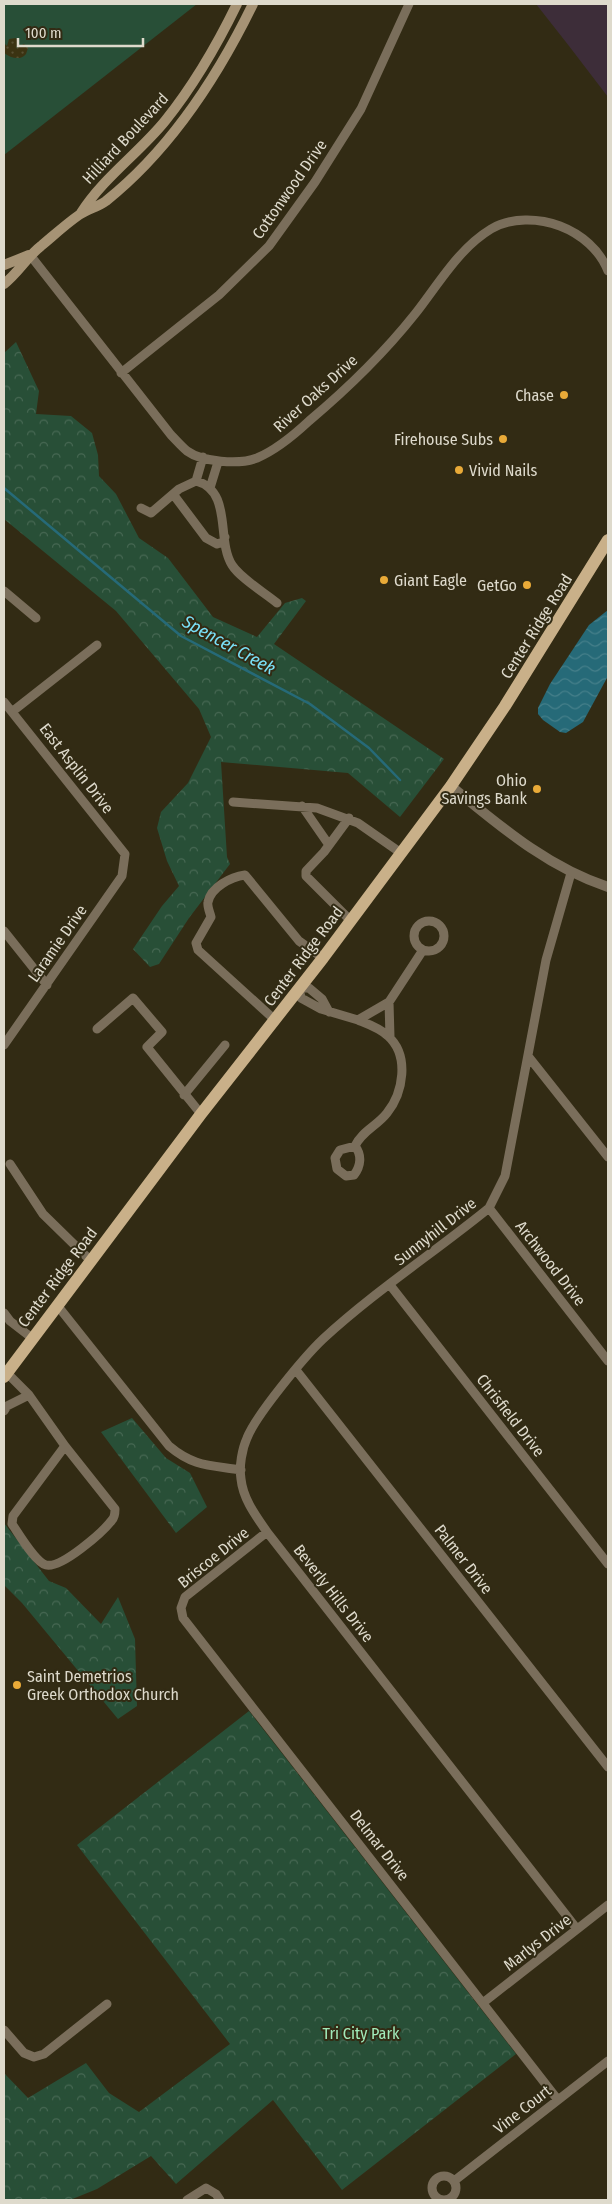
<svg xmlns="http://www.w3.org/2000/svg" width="612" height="2204" viewBox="0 0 612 2204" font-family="'Fira Sans Condensed',sans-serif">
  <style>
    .education { fill: #3d2d39 }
    .grass { fill: #284f37 }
    .forest { fill: url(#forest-crowns) }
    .sand { fill: url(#sand-dots) }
    .water { fill: url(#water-waves) }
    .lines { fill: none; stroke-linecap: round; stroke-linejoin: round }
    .stream { stroke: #266a78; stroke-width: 2.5 }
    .minor { stroke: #7a6e5b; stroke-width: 9 }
    .tertiary { stroke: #7a6e5b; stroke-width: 10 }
    .secondary { stroke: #a69375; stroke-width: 10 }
    .primary { stroke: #c9b089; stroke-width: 12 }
    .poi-dot { fill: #e9aa38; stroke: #322b14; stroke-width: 2 }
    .labels { text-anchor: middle; stroke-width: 4; stroke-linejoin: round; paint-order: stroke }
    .street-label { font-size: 16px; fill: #dedacc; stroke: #322b14 }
    .poi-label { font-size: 16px; fill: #dedacc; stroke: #322b14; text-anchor: end }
    .park-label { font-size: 16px; fill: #a1ebba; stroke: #322b14 }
    .water-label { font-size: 18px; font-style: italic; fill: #7ae0f7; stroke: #322b14 }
  </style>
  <defs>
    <pattern id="forest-crowns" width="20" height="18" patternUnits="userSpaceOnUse" patternTransform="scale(1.25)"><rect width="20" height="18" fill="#284f37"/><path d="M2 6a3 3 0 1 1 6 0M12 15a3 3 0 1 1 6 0" fill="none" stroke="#476853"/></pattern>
    <pattern id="sand-dots" width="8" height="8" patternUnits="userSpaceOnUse" patternTransform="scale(1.25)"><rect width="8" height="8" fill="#3b3312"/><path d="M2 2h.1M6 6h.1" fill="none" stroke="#575033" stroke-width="1.8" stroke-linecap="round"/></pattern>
    <pattern id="water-waves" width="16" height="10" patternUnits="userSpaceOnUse" patternTransform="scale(1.25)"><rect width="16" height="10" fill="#266a78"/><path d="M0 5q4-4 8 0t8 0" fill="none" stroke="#457f8a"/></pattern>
  </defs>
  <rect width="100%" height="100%" fill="#322b14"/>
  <path class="education" d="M536 4H608V97L569 46Z"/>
  <path class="grass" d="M4 4H197L4 155Z"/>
  <path class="forest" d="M16 342 39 391 36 414 71 416 92 433 98 455 99 476 116 494 139 538 168 558 213 617 257 637 285 603 302 598 306 601 274 644 444 759 400 817 348 773 221 762 227 857 230 864 189 918 159 964 150 967 133 949 162 906 179 886 167 861 157 828 161 812 188 783 211 737 199 709 116 611 4 519V353Z
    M132 1418 166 1458 190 1473 207 1507 176 1533 101 1432Z
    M4 1523 49 1581 66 1588 101 1624 118 1597 135 1639 137 1706 118 1719 22 1603 4 1585Z
    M249 1711 516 2054 342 2190 273 2100 176 2184 151 2156 97 2189 70 2200H4V2073L28 2098 86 2063 109 2093 139 2112 230 2044 77 1845Z"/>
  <path class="sand" d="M16 38 19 42 16 48 24 44 28 48 26 54C20 61 11 58 4 53V43L7 46 9 39Z"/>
  <path class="water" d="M608 610V676L583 722 566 733 560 732 543 720 538 714V708L550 684 589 625Z"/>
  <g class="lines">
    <path class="stream" d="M4 488 181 636 310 704 369 748 400 780"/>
    <path class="minor" d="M30 255 171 435C176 440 181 446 187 451 202 462 239 465 257 458 276 450 294 435 309 421 347 389 384 353 415 314 438 285 458 249 491 229 511 217 539 218 560 226 581 234 600 250 608 271
      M121 373 219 295 269 246 315 182 361 109 409 4
      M196 481 203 457
      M210 488 218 462
      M173 494 206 538 217 544 223 542 225 537
      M141 508 151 513 179 489 196 481C233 491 216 540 232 565 240 578 265 593 277 603
      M4 591 36 618
      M4 702 125 854 122 876 4 1045
      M13 711 97 645
      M233 802 317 808 358 823 401 853
      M302 806 329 845
      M349 818 324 852 306 871V876L351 921
      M571 873 546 960 505 1176 489 1208C435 1252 375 1291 323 1339 305 1356 256 1415 247 1438 242 1449 239 1466 241 1479 243 1499 256 1516 267 1532L577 1929
      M414 936a15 15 0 1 1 30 0a15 15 0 1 1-30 0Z
      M4 931 47 985
      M389 1002 390 1037
      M329 1012 322 999 309 988H299L301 998 321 1009 358 1020 389 1002 423 950
      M275 1020 198 950 196 943 211 917C210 913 207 906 208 902 211 887 231 877 245 875L299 941 323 958
      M97 1029 133 998 162 1032 147 1047 201 1114
      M528 1056 608 1157
      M184 1095 225 1045
      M355 1146C362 1131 377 1126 387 1113 403 1093 410 1056 388 1036 380 1028 368 1024 358 1020
      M355 1146C362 1155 361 1166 354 1175L346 1176 337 1169 335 1158 340 1150Z
      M10 1164 43 1214 90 1260
      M489 1208 608 1361
      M390 1285 608 1564
      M57 1305 169 1446C194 1467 210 1465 241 1470
      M4 1313 10 1321 32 1338
      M296 1370 608 1767
      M7 1373 29 1395 65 1446
      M4 1411 7 1406 29 1395
      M65 1446 115 1509C115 1513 115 1517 112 1520 103 1532 61 1569 46 1565 35 1562 19 1534 12 1524L13 1516Z
      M267 1532 185 1597 181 1608 183 1618 558 2100
      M484 2002 608 1905
      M4 2030 24 2053 34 2057 44 2054 107 2004
      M432 2188a12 12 0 1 1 24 0a12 12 0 1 1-24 0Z
      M454 2181 608 2061
      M187 2200 206 2188 216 2194 220 2200"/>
    <path class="tertiary" d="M451 786C500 826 547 867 608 887"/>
    <path class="secondary" d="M81 213C103 178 139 153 165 121 194 85 217 45 237 4
      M4 265 29 255
      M4 284C18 273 27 257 41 246 53 236 66 224 79 215 88 209 98 207 106 201 171 149 217 78 253 4"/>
    <path class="primary" d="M4 1377 201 1114 323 958 451 786 505 706 608 540"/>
  </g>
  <g class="poi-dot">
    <circle cx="564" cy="395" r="5"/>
    <circle cx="503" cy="439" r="5"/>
    <circle cx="459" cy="470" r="5"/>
    <circle cx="384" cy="580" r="5"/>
    <circle cx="527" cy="585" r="5"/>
    <circle cx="537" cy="789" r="5"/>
    <circle cx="17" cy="1685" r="5"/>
  </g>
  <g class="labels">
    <g class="street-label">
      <text transform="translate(125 138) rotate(-47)" y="6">Hilliard Boulevard</text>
      <text transform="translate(289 189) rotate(-55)" y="6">Cottonwood Drive</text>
      <text transform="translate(315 393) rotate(-42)" y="6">River Oaks Drive</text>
      <text transform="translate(536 626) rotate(-58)" y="6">Center Ridge Road</text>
      <text transform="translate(77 768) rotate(52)" y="6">East Asplin Drive</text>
      <text transform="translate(57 943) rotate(-55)" y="6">Laramie Drive</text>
      <text transform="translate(303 956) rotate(-53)" y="6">Center Ridge Road</text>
      <text transform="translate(435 1231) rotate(-38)" y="6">Sunnyhill Drive</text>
      <text transform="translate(551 1263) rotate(52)" y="6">Archwood Drive</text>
      <text transform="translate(57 1277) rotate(-53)" y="6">Center Ridge Road</text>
      <text transform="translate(511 1415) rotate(52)" y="6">Chrisfield Drive</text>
      <text transform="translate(213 1557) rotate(-39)" y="6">Briscoe Drive</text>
      <text transform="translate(464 1559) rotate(52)" y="6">Palmer Drive</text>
      <text transform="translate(334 1593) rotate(52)" y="6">Beverly Hills Drive</text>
      <text transform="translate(380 1845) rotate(52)" y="6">Delmar Drive</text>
      <text transform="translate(537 1942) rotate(-38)" y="6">Marlys Drive</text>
      <text transform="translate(522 2109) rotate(-38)" y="6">Vine Court</text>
    </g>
    <g class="poi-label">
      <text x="554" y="401">Chase</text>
      <text x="493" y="445">Firehouse Subs</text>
      <text x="469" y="476" text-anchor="start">Vivid Nails</text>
      <text x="394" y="586" text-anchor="start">Giant Eagle</text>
      <text x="517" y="591">GetGo</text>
      <text x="527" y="786">Ohio<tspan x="527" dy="18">Savings Bank</tspan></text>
      <text x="27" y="1682" text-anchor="start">Saint Demetrios<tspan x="27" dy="18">Greek Orthodox Church</tspan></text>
    </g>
    <g class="park-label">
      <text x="361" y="2039">Tri City Park</text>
    </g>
    <g class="water-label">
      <text transform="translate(229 645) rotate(29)" y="6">Spencer Creek</text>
    </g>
  </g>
  <rect width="612" height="2204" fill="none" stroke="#dedacc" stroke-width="10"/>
  <path d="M18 38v8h125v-8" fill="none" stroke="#dedacc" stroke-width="2.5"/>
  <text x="25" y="38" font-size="15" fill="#dedacc" stroke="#322b14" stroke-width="4" paint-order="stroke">100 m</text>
</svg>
